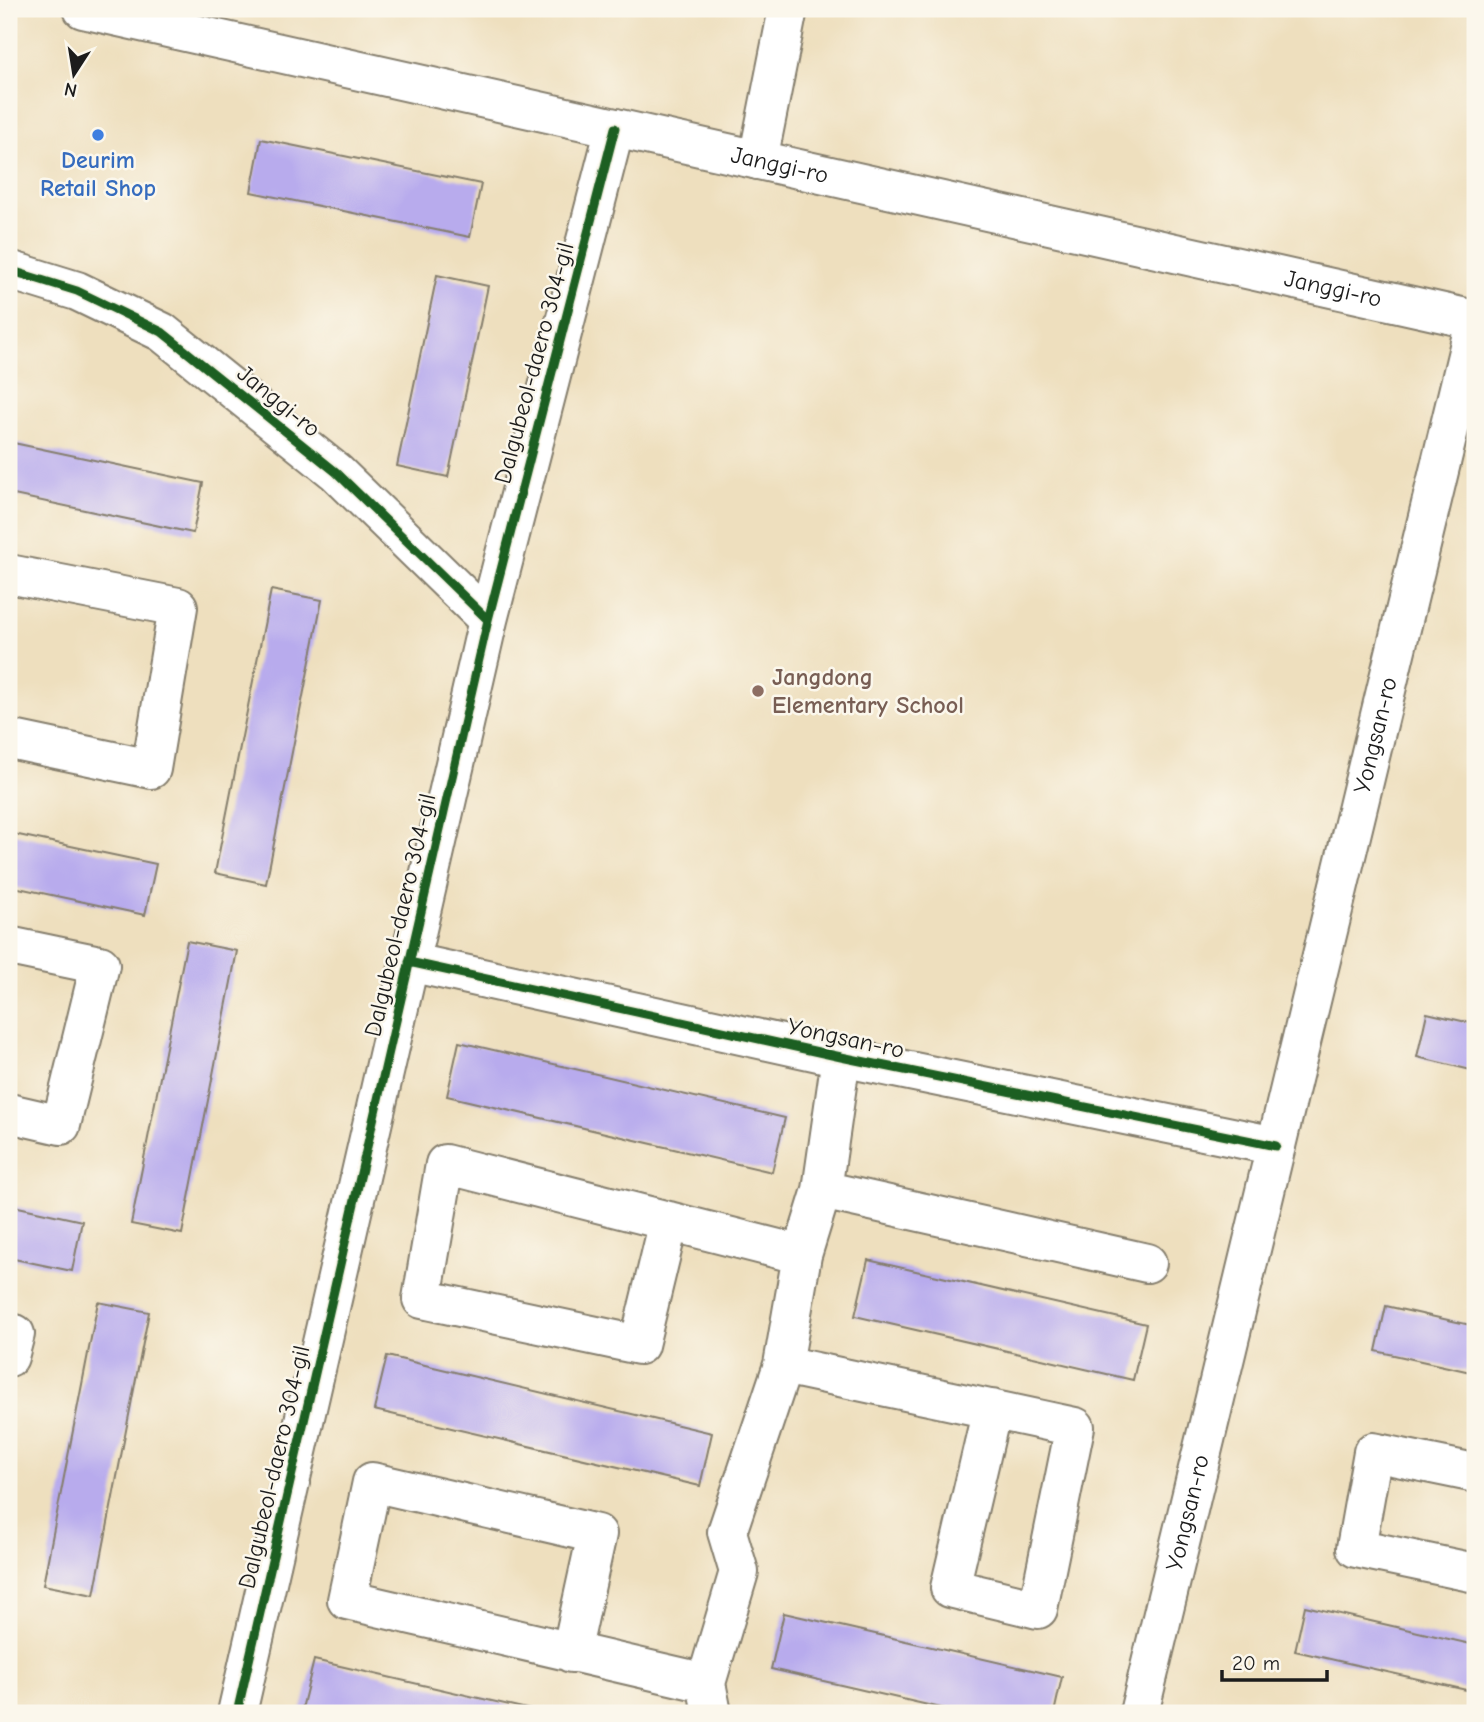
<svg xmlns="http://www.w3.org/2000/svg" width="1484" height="1722" viewBox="0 0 1484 1722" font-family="'Comic Neue',sans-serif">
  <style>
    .building { fill: #b8abed }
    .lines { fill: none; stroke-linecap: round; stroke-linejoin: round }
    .minor-casing { stroke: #857e6d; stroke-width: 42 }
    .major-casing { stroke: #857e6d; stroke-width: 42 }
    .minor { stroke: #fff; stroke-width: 38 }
    .major { stroke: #fff; stroke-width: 38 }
    .cycleway-casing { stroke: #fbf7ec; stroke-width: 13 }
    .cycleway { stroke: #1b5e20; stroke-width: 9 }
    .shop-dot { fill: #3f7fe0; stroke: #fbf7ec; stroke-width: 2.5 }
    .education-dot { fill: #8d6e63; stroke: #fbf7ec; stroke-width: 2.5 }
    .labels { text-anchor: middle; stroke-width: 5; stroke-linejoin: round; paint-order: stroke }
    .shop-label { font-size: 24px; font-weight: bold; fill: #366cbe; stroke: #fbf7ec }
    .street-label { font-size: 24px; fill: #1c1c1c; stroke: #fbf7ec }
    .education-label { font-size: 24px; font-weight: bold; fill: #785e54; stroke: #fbf7ec; text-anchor: start }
  </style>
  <rect width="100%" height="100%" fill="#fbf7ec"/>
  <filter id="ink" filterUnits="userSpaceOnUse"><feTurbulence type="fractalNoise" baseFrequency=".0143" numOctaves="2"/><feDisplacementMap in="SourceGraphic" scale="14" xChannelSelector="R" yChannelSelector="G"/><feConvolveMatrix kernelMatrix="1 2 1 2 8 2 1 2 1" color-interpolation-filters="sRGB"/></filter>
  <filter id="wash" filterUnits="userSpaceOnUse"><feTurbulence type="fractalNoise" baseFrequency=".00686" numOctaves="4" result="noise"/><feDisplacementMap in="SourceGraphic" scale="28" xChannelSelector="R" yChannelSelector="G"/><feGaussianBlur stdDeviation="1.57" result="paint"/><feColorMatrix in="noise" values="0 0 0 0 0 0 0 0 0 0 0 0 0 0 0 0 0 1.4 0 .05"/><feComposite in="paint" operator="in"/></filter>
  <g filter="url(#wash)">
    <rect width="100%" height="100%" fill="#eedfbe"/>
    <g id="blocks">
      <path class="building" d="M261 139 481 184 470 237 251 192Z
        M437 275 488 286 448 477 397 466Z
        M9 442 203 483 193 533 9 494Z
        M271 590 322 600 266 884 215 873Z
        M9 833 156 864 145 915 9 886Z
        M187 941 237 951 182 1234 131 1224Z
        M1427 1013 1475 1024V1071L1417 1057Z
        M459 1042 785 1118 772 1172 447 1096Z
        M9 1205 82 1221 72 1271 9 1258Z
        M868 1260 1146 1324 1133 1380 855 1316Z
        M98 1302 149 1312 94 1595 43 1585Z
        M1386 1306 1475 1326V1373L1376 1351Z
        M387 1356 712 1433 700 1486 374 1410Z
        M1305 1606 1475 1645V1692L1295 1651Z
        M784 1613 1062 1677 1054 1713H963L771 1669Z
        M314 1660 540 1712V1713H301Z"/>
    </g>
  </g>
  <g filter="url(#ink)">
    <use href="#blocks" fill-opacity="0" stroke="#857e6d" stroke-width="2"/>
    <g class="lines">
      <defs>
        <path id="minor" d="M758 160 788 9
          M9 270 77 291 162 332 336 472 488 620
          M9 574 178 607 151 769 9 739
          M9 946 100 965 61 1125 9 1113
          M409 962 841 1057 1276 1146
          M822 1190 1147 1263
          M669 1221 639 1345 422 1299 445 1164 802 1255
          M9 1333 15 1334 9 1357
          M783 1365 1075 1427 1038 1609 950 1588 992 1409
          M1475 1473 1373 1452 1356 1548 1475 1573
          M571 1653 597 1534 372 1482 347 1600 706 1683
          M237 1713 488 620 615 128
          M712 1713 706 1683 739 1572 727 1532 783 1365 802 1255 822 1190 841 1057"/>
        <g id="major">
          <path id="s1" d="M83 9 1475 320"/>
          <path id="s2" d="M1139 1713 1475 322"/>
        </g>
      </defs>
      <use href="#minor" class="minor-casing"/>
      <use href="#major" class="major-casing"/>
      <use href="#minor" class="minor"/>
      <use href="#major" class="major"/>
      <defs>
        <path id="cycleway" d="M9 270 77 291 162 332 336 472 488 620
          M409 962 841 1057 1276 1146
          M237 1713 488 620 615 128"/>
      </defs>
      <use href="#cycleway" class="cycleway-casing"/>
      <use href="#cycleway" class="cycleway"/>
    </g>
  </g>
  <circle class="shop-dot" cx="98" cy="135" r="7"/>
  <circle class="education-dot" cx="758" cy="691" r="7"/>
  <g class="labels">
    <g class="shop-label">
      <text x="98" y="168">Deurim<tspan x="98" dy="28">Retail Shop</tspan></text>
    </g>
    <g class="street-label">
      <text dy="8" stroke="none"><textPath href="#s1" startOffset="714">Janggi-ro</textPath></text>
      <text dy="8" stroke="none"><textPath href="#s1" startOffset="1281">Janggi-ro</textPath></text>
      <text transform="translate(534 363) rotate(-75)" y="8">Dalgubeol-daero 304-gil</text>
      <text transform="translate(279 401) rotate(39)" y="8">Janggi-ro</text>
      <text dy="8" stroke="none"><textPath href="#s2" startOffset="1006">Yongsan-ro</textPath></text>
      <text transform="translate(400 915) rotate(-77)" y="8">Dalgubeol-daero 304-gil</text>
      <text transform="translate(846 1038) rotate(12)" y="8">Yongsan-ro</text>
      <text transform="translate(274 1467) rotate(-77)" y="8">Dalgubeol-daero 304-gil</text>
      <text dy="8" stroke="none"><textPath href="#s2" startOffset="206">Yongsan-ro</textPath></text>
    </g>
    <g class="education-label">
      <text x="772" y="685">Jangdong<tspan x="772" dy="28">Elementary School</tspan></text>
    </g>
  </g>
  <rect width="1484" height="1722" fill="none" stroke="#fbf7ec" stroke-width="35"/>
  <g transform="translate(74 74) rotate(192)" stroke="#fbf7ec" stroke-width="5" paint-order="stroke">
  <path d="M0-5L12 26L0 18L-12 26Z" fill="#1c1c1c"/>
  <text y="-10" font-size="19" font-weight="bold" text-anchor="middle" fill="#1c1c1c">N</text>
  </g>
  <path d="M1222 1670v10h105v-10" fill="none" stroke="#1c1c1c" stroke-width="3.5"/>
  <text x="1232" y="1670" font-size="21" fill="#1c1c1c" stroke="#fbf7ec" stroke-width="5" paint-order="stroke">20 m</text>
</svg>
